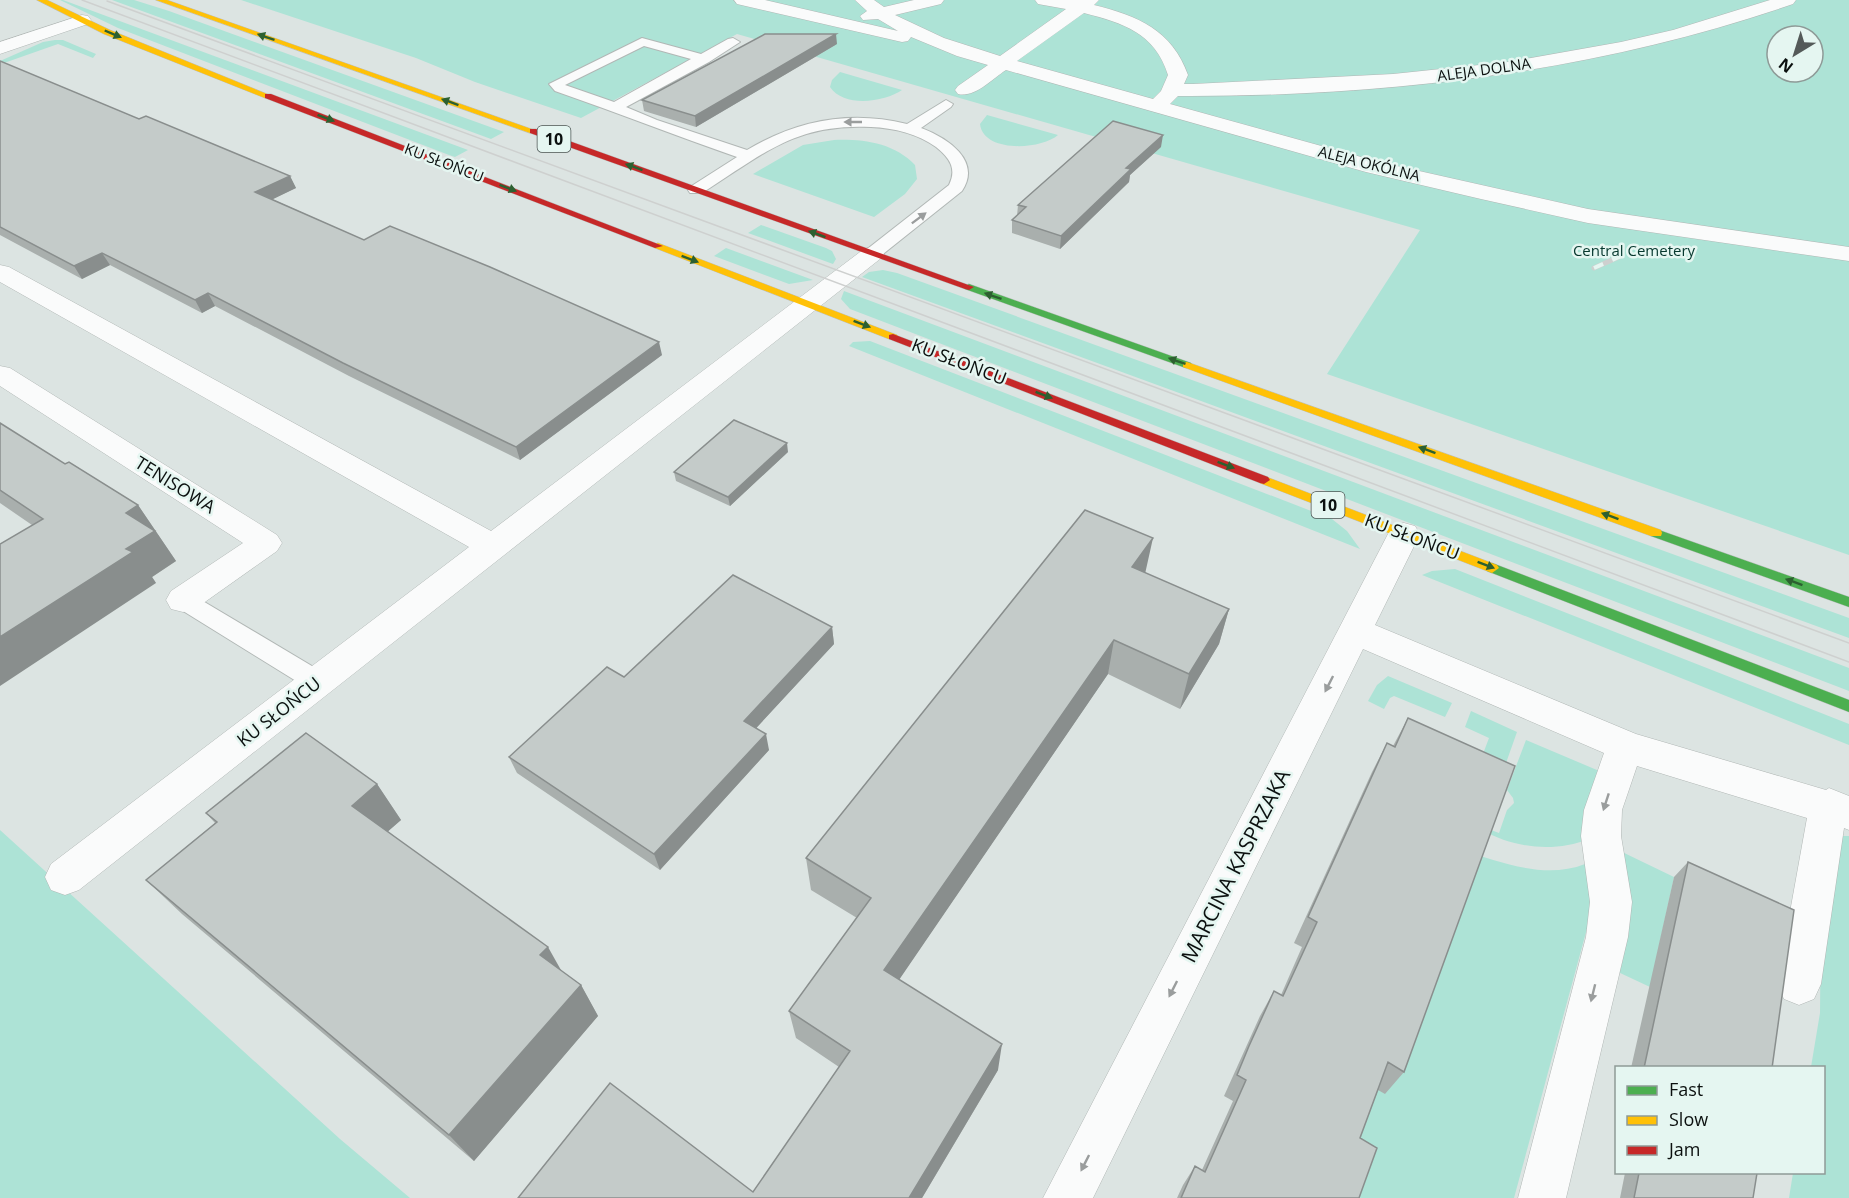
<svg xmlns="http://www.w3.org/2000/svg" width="1849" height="1198" viewBox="0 0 1849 1198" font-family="'Open Sans',sans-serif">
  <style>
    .green { fill: #ade3d6; fill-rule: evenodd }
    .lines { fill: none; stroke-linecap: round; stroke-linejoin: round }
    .lane-casing { stroke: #b1b7b5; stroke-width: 2 }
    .street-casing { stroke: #b1b7b5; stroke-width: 1 }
    .fast-casing { stroke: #bdc1c0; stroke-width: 1 }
    .slow-casing { stroke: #bdc1c0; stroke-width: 1 }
    .jam-casing { stroke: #bdc1c0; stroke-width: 1 }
    .lane { fill: #fafbfb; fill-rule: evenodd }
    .street { fill: #fafbfb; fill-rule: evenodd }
    .fast { fill: #4caf50; fill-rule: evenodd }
    .slow { fill: #ffc107; fill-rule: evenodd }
    .jam { fill: #c62828; fill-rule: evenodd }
    .tram { stroke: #ced0cf; stroke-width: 1.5 }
    .rail-casing { stroke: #ced0cf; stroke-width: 5 }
    .rail { stroke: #e5f6f1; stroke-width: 4; stroke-dasharray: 10; stroke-linecap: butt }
    .wall { fill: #a9afad }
    .shaded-wall { fill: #898e8d }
    .building { fill: #c4cbc9; stroke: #898e8d; stroke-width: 1.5 }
    .oneway { fill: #2c6030 }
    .oneway2 { fill: #9a9d9d }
    .labels { text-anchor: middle; stroke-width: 5; stroke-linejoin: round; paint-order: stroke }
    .far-street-label { font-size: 15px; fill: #0b100f; stroke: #e5f6f1 }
    .far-park-label { font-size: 15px; fill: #06382e; stroke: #e5f6f1 }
    .shield { fill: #e5f6f1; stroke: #4c5553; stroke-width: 1.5 }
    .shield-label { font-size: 16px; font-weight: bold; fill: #0b100f }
    .street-label { font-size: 18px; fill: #0b100f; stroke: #e5f6f1 }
    .near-street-label { font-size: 21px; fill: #0b100f; stroke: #e5f6f1 }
  </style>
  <rect width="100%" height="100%" fill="#dce4e2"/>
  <path class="green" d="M60 0H63L468 150 455 157 449 155 118 28Z
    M112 0H134L169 11 504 132 491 139Z
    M241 0H1849V555L1327 374 1420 230 737 34 581 118 475 82 416 58ZM1777 36H1813V72H1777Z
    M55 40H63L96 54 93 58 58 44 4 63 0 61 43 42Z
    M840 72 902 90C885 102 844 108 830 87L832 80Z
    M987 115 1058 135C1041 150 983 153 980 124Z
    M834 140C864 139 894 143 915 165L917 179 905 194 874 217 753 174 803 145Z
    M761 225 826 248 832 251 836 259 833 264 748 233Z
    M726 248 813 280 789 284 714 256Z
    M883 270 897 273 1849 618V638L862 277 869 272Z
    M844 291 1849 668V691L850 309 841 299Z
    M870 341 1332 519 1347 531 1360 549 849 346 853 342Z
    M1455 569 1849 724V745L1422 575 1432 571Z
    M1388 676 1452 703 1445 717 1394 696 1390 698 1384 709 1368 701 1377 685Z
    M1471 711 1517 732 1495 794 1472 783 1489 738 1465 727Z
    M1526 740 1604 773 1589 839C1554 853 1514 848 1482 830L1483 827 1499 833 1507 810 1514 803 1513 798 1507 790Z
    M0 830 340 1139 410 1198H0Z
    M1843 836H1849V1198H1789L1793 1173 1824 1172V1068L1811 1067 1820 1013 1821 901Z
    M1462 850C1500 862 1545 880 1585 864L1592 885V910L1514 1198H1346L1341 1158Z
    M1618 850 1674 877 1650 987 1618 972Z"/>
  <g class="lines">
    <defs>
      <path id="lane" d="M642 38 701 54 728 39 733 38 740 42 709 62 626 107 657 120 747 150C797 120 851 110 907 124L946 100 953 104 951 107 921 128C948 138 982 161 962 191L878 258H866L863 254 866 250 949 185C957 169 950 158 936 147 918 134 894 128 871 127 795 123 762 155 702 193H690L688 190 690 187 737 157C676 136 616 112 555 91L549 84ZM644 46 691 59 614 102 565 85Z
        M183 591 191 594 327 675 331 682 327 689 318 692 309 689 175 606 171 600 175 594Z"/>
      <path id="street" d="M734 0H765L898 31 878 19 863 20 860 16 867 11 855 0H874L884 7 914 0H944L941 4 895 15 944 38 1000 56 1066 9 1038 4 1035 0H1099L1094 5C1138 16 1172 30 1188 75L1184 84H1193L1393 74 1508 62 1621 42 1673 30 1770 0H1796L1793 4C1597 72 1385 97 1178 96L1170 104 1379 162 1588 209 1849 247V261L1588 223 1481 199 1366 172 1006 70C992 79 975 98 958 94L955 90 958 86 988 65 957 56 911 37 908 41 902 42 737 4ZM1084 13C1123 23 1155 33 1168 75L1161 91 1153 99 1017 61Z
        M82 15 88 16 91 20 88 24 0 54V42Z
        M872 247 880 249 884 254 880 259 79 890 65 895 51 890 45 877 51 864 469 547 0 282V265L9 267 491 531 864 249Z
        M0 366 10 368 277 535 282 543 277 551 195 609 183 612 171 609 166 600 171 591 243 543 0 386Z
        M1404 523 1415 526 1420 534 1375 625 1636 734 1826 790 1829 788 1849 796V830L1844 828 1821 984 1814 999 1799 1005 1784 999 1777 984 1807 818 1637 766 1622 810 1621 836 1632 902 1628 937 1566 1198H1518L1586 937 1590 902 1581 836 1584 810 1604 753 1363 649 1093 1198H1043L1388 534 1393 526Z"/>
      <path id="fast" d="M969 284 1191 363 1192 365 1187 368 1183 367 965 289 964 287Z
        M1656 529 1849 597V607L1651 536 1650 533Z
        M1492 563 1849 700V712L1487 571 1485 568Z"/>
      <path id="slow" d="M37 0H47L110 30 272 96 265 98 104 34Z
        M156 0H167L537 131 530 133Z
        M658 243 897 335 898 337 897 339H889L655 248 653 246Z
        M1187 362 1661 530 1662 533 1661 536H1651L1183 367V363Z
        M1264 476 1497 565 1499 568 1492 573 1487 571 1260 483 1258 480Z"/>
      <path id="jam" d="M265 94H271L663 246 655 248 265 98Z
        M530 129H536L974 287 969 290 965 289 530 133Z
        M893 334 1268 477 1270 480 1264 484 1260 483 889 339V335Z"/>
    </defs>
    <use href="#lane" class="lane-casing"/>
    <use href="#street" class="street-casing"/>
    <use href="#fast" class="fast-casing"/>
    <use href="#slow" class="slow-casing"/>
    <use href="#jam" class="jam-casing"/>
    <use href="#lane" class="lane"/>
    <use href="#street" class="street"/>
    <use href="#fast" class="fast"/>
    <use href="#slow" class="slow"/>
    <use href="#jam" class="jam"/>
    <path class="tram" d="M82 0 1849 662
      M107 1 1849 643"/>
    <defs>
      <path id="rail" d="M1594 268 1621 256"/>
    </defs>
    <use href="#rail" class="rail-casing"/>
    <use href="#rail" class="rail"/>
  </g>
  <path class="wall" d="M837 44 696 127 644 111 642 100Z
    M0 61 139 119 290 176 296 188 272 199 364 240 662 355 520 460 349 376 215 306 202 313 110 265 82 279 0 235Z
    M1161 147 1130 175 1129 182 1060 249 1012 233V220L1017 216 1018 205Z
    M0 423 65 464 138 505 176 561 152 577 156 583 32 525 0 503Z
    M788 452 730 506 676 481 674 472Z
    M1145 573 1229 609 1219 644 1180 709 1108 674 899 979 998 1070 922 1198H518L753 1192 839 1067 796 1038 789 1011 857 918 811 890 806 858Z
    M832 627 834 644 756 728 769 750 660 870 517 773 509 757 624 677Z
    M1408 718 1404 1072 1385 1094 1378 1090 1360 1138 1359 1198H1177L1183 1185 1195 1166 1202 1170 1233 1101 1224 1096 1260 1016 1274 991 1281 995 1302 947 1294 943 1372 772 1387 743 1393 746Z
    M377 784 401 820 388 831 561 971 581 985 598 1016 474 1161 182 914 146 880 215 823 206 813Z
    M1688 862 1772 1068H1631L1674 877Z
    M1625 1173H1757L1753 1198H1620Z"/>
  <path class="shaded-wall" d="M836 34 837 44 696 127 695 116Z
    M1163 135 1161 147 1130 175 1129 182 1060 249 1061 236 1126 168Z
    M290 176 296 188 261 205 255 192Z
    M102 253 110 265 82 279 74 266Z
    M208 293 215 306 202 313 195 300Z
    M659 342 662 355 520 460 516 447Z
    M787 443 788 452 730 506 728 497Z
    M138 505 176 561 152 577 156 583 0 686V637L126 549V513Z
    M1153 538 1145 574 1132 567Z
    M1229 609 1219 644 1180 709 1189 674Z
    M832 627 834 644 747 738 744 721Z
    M1114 640 1108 674 886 999 884 970Z
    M766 734 769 750 660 870 654 854Z
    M377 784 401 820 377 841 352 806Z
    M548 947 566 979 540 955Z
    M581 985 598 1016 474 1161 449 1135Z
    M1002 1044 998 1070 922 1198H909Z"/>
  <path class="building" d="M765 34H836L695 116 642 100Z
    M0 61 139 119 146 116 290 176 255 192 364 240 390 226 490 267 659 342 516 447 343 363 208 293 195 300 102 253 74 266 0 227Z
    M1113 121 1163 135 1126 168 1131 169 1061 236 1012 220 1026 207 1018 205Z
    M734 420 787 443 728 497 674 472Z
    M0 423 65 464 69 462 138 505 126 513 155 531 126 549 133 552 0 637V544L43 519 0 490Z
    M1085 510 1153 538 1132 567 1229 609 1189 674 1114 640 884 970 1002 1044 909 1198H518L610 1083 753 1192 850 1051 789 1011 871 898 806 858Z
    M733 575 832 627 744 721 766 734 654 854 509 757 607 667 624 677Z
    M1408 718 1515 766 1404 1072 1388 1062 1360 1138 1377 1148 1359 1198H1181L1195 1166 1205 1172 1246 1080 1237 1075 1249 1046 1274 991 1283 996 1317 922 1308 917 1387 743 1395 747Z
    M306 733 377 784 352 806 548 947 540 955 581 985 449 1135 146 880 217 822 206 813Z
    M1688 862 1794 910 1772 1068H1644Z
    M1639 1173H1757L1753 1198H1634Z"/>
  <defs><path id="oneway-solid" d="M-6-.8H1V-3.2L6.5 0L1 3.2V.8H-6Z" transform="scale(1.5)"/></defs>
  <g class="oneway">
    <use href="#oneway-solid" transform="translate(113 34) rotate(23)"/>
    <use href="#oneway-solid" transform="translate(266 37) rotate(-161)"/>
    <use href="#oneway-solid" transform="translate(450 102) rotate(-160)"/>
    <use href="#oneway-solid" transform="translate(326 118) rotate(21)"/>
    <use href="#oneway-solid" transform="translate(634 167) rotate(-160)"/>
    <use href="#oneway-solid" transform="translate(508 188) rotate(21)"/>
    <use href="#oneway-solid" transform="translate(817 234) rotate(-160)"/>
    <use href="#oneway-solid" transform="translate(690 259) rotate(21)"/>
    <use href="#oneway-solid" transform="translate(993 296) rotate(-161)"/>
    <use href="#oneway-solid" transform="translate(862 324) rotate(21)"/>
    <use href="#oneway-solid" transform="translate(1177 361) rotate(-161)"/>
    <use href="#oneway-solid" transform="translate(1044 395) rotate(21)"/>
    <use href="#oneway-solid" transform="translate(1427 450) rotate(-160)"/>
    <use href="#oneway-solid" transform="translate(1226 465) rotate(21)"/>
    <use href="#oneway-solid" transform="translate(1610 516) rotate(-160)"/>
    <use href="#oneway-solid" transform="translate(1486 565) rotate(21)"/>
    <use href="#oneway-solid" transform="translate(1794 582) rotate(-160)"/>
  </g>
  <g class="oneway2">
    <use href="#oneway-solid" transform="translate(853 122) rotate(-180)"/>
    <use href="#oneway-solid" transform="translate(919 218) rotate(-37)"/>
    <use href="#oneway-solid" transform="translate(1329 684) rotate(117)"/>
    <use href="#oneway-solid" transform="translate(1606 802) rotate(108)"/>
    <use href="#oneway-solid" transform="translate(1173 989) rotate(117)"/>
    <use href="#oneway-solid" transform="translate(1593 993) rotate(104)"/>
    <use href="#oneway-solid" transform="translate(1085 1163) rotate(117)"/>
  </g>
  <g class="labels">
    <g class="far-street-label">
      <text transform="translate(1484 70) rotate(-8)" y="5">ALEJA DOLNA</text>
      <text transform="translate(444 163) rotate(21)" y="5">KU SŁOŃCU</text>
      <text transform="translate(1369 164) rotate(14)" y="5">ALEJA OKÓLNA</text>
    </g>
    <g class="far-park-label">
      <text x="1634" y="256">Central Cemetery</text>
    </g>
    <g class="shield">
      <rect x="537.5" y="126" width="33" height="26" rx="4.5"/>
      <rect x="1311.5" y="492" width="33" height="26" rx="4.5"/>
    </g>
    <g class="shield-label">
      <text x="554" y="145">10</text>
      <text x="1328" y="511">10</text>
    </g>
    <g class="street-label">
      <text transform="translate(959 362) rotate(21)" y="6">KU SŁOŃCU</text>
      <text transform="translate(175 485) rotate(32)" y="6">TENISOWA</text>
      <text transform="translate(1412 537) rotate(21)" y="6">KU SŁOŃCU</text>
      <text transform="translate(279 712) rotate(-38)" y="6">KU SŁOŃCU</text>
    </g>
    <g class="near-street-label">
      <text transform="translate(1236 866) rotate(-63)" y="7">MARCINA KASPRZAKA</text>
    </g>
  </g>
  <rect x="1615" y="1066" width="210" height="108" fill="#e5f6f1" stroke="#8e9a97" stroke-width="1.5"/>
  <rect x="1627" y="1086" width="30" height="9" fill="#4caf50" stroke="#8e9a97" stroke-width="1.5"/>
  <text x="1669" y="1096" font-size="18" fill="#0b100f">Fast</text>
  <rect x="1627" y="1116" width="30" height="9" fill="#ffc107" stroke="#8e9a97" stroke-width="1.5"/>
  <text x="1669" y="1126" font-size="18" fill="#0b100f">Slow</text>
  <rect x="1627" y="1146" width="30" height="9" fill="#c62828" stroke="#8e9a97" stroke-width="1.5"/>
  <text x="1669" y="1156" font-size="18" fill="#0b100f">Jam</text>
  <g transform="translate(1795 54) rotate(218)"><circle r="28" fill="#e5f6f1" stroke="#8e9a97" stroke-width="1.5"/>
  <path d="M0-4.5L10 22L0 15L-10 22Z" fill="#545a59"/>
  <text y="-9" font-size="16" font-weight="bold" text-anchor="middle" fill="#0b100f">N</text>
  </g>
</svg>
